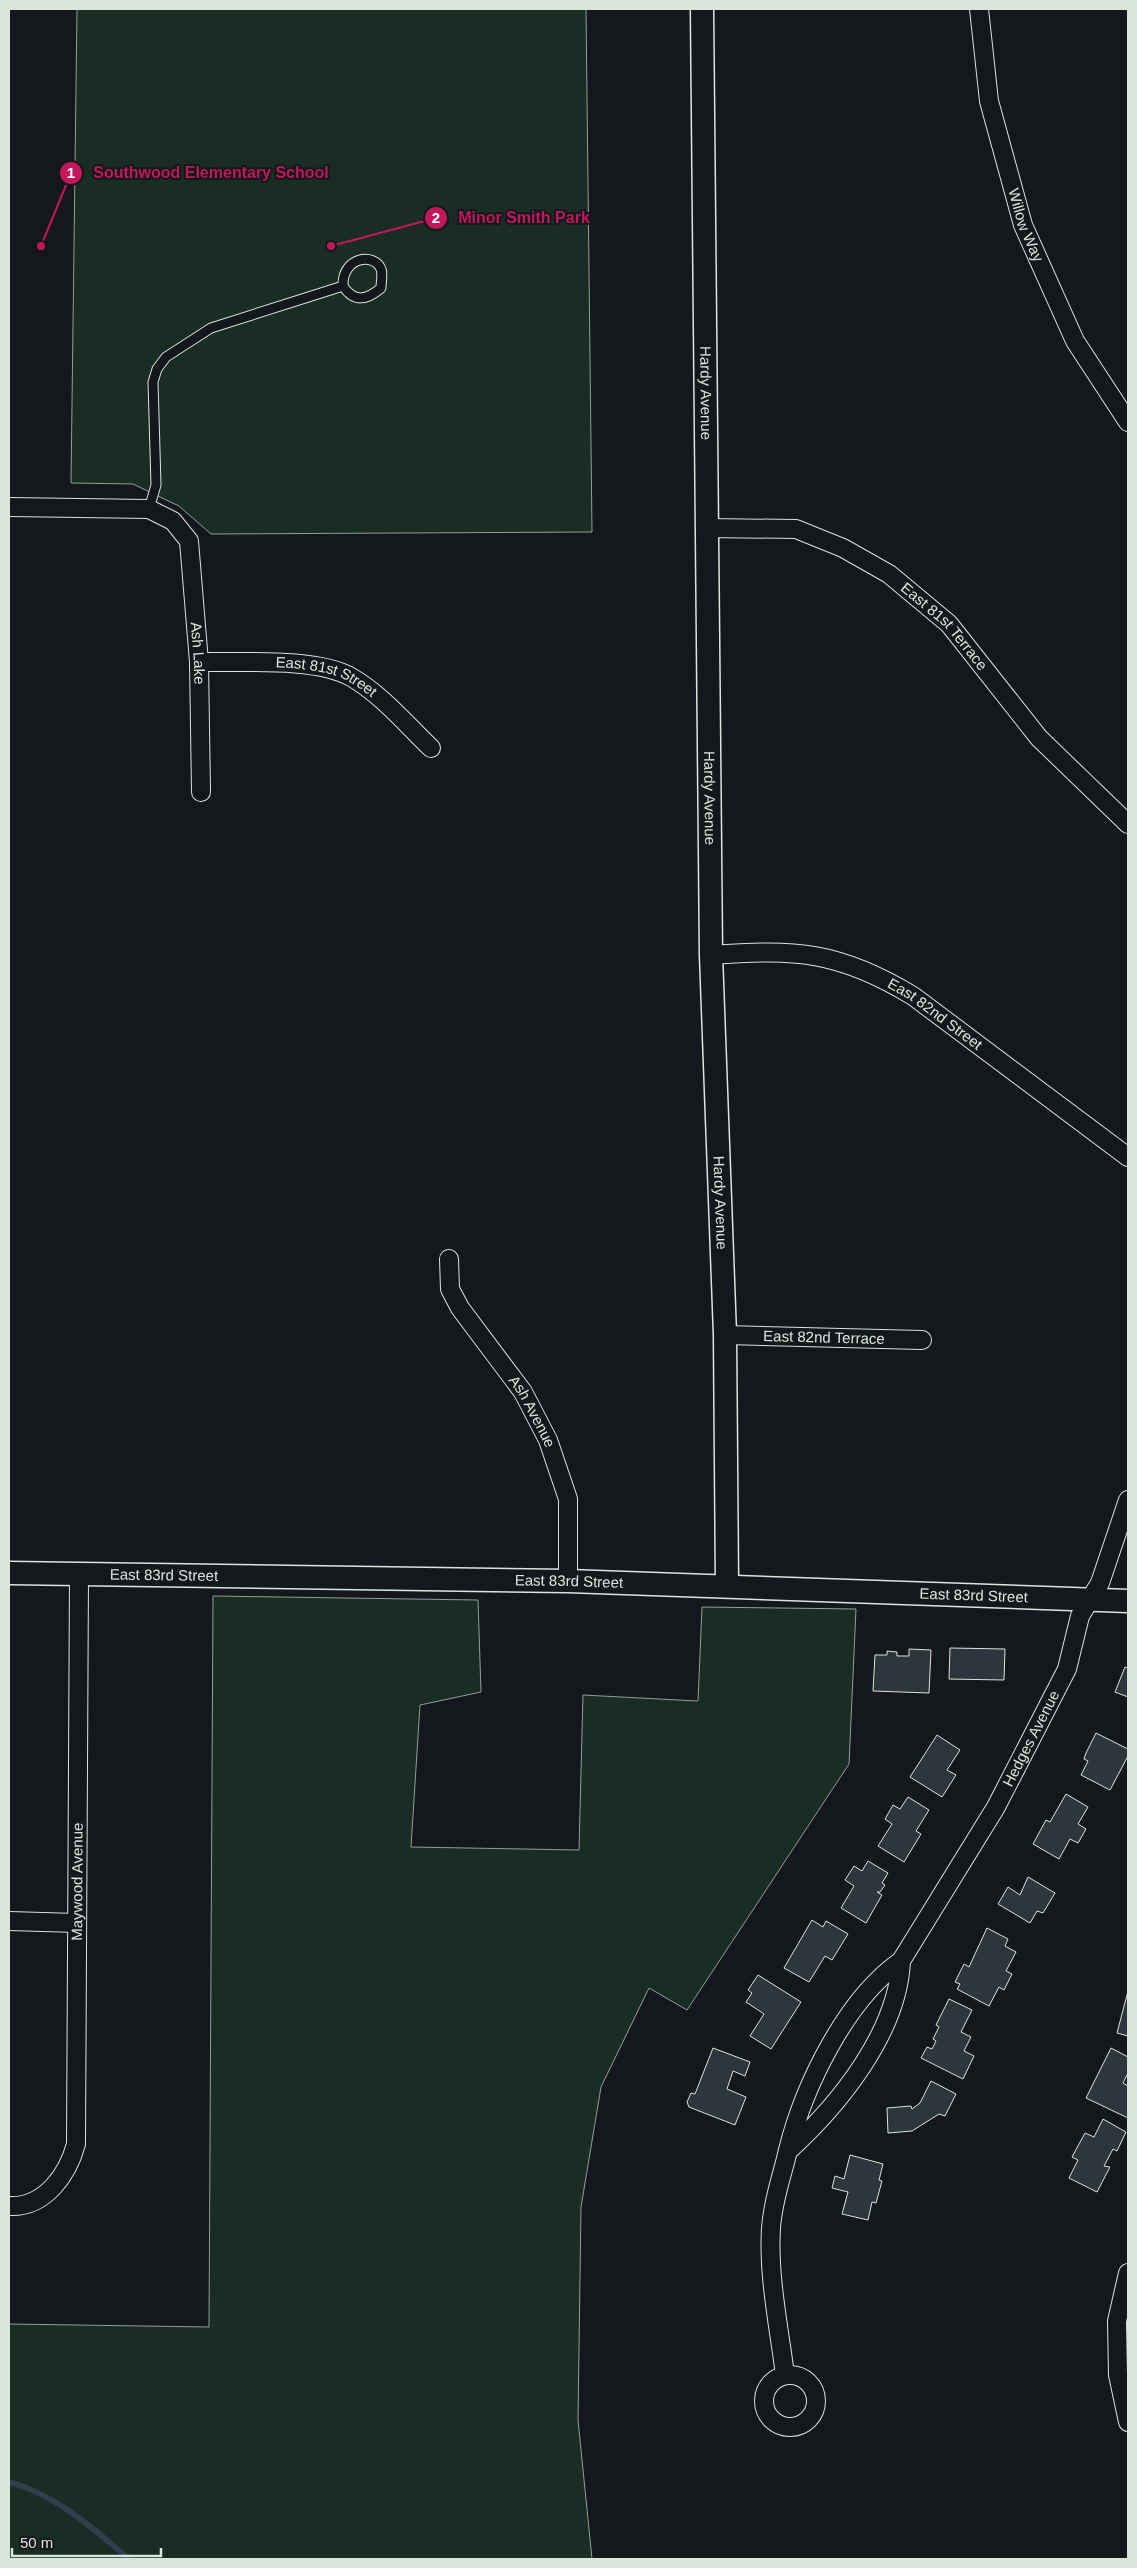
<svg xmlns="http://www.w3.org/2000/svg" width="1137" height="2568" viewBox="0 0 1137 2568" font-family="Arial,sans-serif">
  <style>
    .green { fill: #1a2d24; stroke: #939e99 }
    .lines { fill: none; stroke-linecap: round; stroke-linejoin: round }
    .stream { stroke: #2f3f4d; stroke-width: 5.5 }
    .building { fill: #2c363c; stroke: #d8e6dc }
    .service-casing { stroke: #d8e6dc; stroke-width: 11 }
    .minor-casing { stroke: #d8e6dc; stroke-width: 20 }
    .tertiary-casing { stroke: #d8e6dc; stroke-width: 25 }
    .service { stroke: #14181c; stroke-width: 9 }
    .minor { stroke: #14181c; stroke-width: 18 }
    .tertiary { stroke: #14181c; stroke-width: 22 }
    .labels { text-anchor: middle; stroke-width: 4; stroke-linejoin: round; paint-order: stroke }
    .street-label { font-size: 15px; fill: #d8e6dc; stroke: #14181c }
    .leader { fill: none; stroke: #c2185b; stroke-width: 2 }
    .callout-dot { fill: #c2185b; stroke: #14181c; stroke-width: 2 }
    .mark-label { font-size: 15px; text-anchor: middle; font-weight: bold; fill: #fff }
    .callout-label { font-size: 16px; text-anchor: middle; font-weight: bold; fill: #c2185b; stroke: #14181c; stroke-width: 4; stroke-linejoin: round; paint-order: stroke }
  </style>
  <rect width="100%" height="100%" fill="#14181c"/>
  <path class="green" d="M77 9H586L592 532 211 534 179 506 133 484 71 483Z
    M213 1596 478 1600 481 1692 420 1705 411 1847 579 1850 583 1695 698 1701 702 1607 856 1609 849 1764 687 2010 649 1988 601 2087 581 2207 578 2420 592 2559H9V2324L209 2327Z"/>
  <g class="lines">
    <path class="stream" d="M9 2482C55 2494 94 2529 129 2559"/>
  </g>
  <path class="building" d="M950 1648 1005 1649 1004 1680 949 1679Z
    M909 1649 931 1650 929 1693 873 1691 875 1655H887V1651L897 1652V1656H909Z
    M1125 1667 1128 1668V1697L1115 1692Z
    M1096 1733 1128 1749V1756L1110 1790 1081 1775 1088 1761 1084 1759 1086 1753Z
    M937 1735 960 1750 947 1770 956 1775 942 1797 910 1777Z
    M1066 1794 1088 1807 1078 1824 1086 1829 1078 1843 1070 1839 1059 1859 1033 1844 1046 1820 1050 1822Z
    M908 1797 929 1810 916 1831 921 1834 904 1862 878 1846 892 1824 885 1819 893 1805 900 1809Z
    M868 1861 888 1873 882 1883 885 1885 880 1892H877L882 1895 866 1923 841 1908 854 1886 845 1880 854 1866 862 1871Z
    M1028 1877 1055 1893 1043 1913 1037 1911 1030 1923 998 1904 1008 1887 1020 1895Z
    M812 1920 823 1927 826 1921 848 1934 832 1960 825 1956 809 1982 784 1968Z
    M987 1928 1008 1939 1005 1946 1016 1952 1006 1971 1012 1974 1004 1990 999 1987 989 2006 957 1989 960 1984 955 1982 964 1964 969 1967Z
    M758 1975 801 2002 771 2049 750 2036 764 2014 746 2002 752 1993 748 1990Z
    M1128 1991V2036L1117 2033Z
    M949 1999 972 2010 961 2032 971 2037 964 2051 974 2056 963 2079 921 2058 927 2047 932 2049 936 2041 933 2039 939 2027 936 2025Z
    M713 2048 750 2062 745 2076 733 2071 727 2089 746 2097 735 2125 689 2107 687 2102 691 2093 695 2094Z
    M1111 2048 1128 2057V2073L1123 2083 1128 2086V2118L1086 2098Z
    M931 2081 956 2094 945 2116 939 2114 912 2131 888 2133 887 2108 911 2106 912 2109 920 2103Z
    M1103 2119 1126 2132 1117 2151 1113 2149 1104 2166 1110 2167 1097 2192 1069 2178 1078 2160 1072 2157 1085 2133 1094 2137Z
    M850 2155 883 2164 879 2180 882 2181 876 2203 872 2202 868 2220 842 2214 848 2192 832 2188 835 2176 844 2179Z"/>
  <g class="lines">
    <defs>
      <path id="service" d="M149 509 156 485 153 382 157 369 166 357 211 328 343 286C354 303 367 300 381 288 381 282 383 274 381 269 374 252 342 257 343 286"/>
      <g id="minor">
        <path id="s1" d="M979 9 989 101 1023 225 1075 341 1128 422"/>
        <path id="s2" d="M9 507 149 509 173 521 189 541 199 662 201 792"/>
        <path id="s3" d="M706 528 796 529 843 548 889 574 949 624 1039 738 1128 824"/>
        <path id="s4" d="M199 662C239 663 317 657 351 677 381 694 406 724 431 748"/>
        <path id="s5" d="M711 955C796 949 839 951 913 996L1128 1157"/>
        <path id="s6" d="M449 1259 450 1289 460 1308 523 1392 548 1440 568 1499V1581"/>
        <path id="s7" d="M725 1335 922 1340"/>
        <path d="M9 1921 77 1923"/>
        <path d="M788 2151C839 2105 898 2032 901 1961"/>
        <path id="s8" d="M9 2206C45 2208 68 2174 76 2144L79 1575"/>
        <path d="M1128 2273 1117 2321 1118 2375 1128 2422"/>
        <circle cx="790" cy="2401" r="26"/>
        <path id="s9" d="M785 2375C779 2327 768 2276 771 2228 773 2199 782 2177 788 2150 804 2086 846 1999 901 1961L996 1807 1067 1669 1080 1616 1100 1583 1128 1500"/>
      </g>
      <g id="tertiary">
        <path id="s10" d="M702 9 711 955 725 1335 727 1586"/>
        <path id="s11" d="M9 1573 568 1581 1128 1601"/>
      </g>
    </defs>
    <use href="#service" class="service-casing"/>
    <use href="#minor" class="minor-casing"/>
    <use href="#tertiary" class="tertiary-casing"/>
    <use href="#service" class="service"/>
    <use href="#minor" class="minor"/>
    <use href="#tertiary" class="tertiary"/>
  </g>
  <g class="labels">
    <g class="street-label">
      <text dy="5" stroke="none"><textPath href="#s1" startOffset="222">Willow Way</textPath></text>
      <text dy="5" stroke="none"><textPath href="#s10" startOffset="384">Hardy Avenue</textPath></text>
      <text dy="5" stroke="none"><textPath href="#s3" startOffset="270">East 81st Terrace</textPath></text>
      <text dy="5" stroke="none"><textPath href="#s2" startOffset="305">Ash Lake</textPath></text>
      <text dy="5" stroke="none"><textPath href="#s4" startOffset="130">East 81st Street</textPath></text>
      <text dy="5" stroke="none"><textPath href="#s10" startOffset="789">Hardy Avenue</textPath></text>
      <text dy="5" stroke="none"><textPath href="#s5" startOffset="239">East 82nd Street</textPath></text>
      <text dy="5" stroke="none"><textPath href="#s10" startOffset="1194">Hardy Avenue</textPath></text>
      <text dy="5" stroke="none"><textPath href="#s7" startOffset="99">East 82nd Terrace</textPath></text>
      <text dy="5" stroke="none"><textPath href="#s6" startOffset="178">Ash Avenue</textPath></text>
      <text dy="5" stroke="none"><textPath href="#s11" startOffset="155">East 83rd Street</textPath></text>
      <text dy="5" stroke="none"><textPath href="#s11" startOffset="560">East 83rd Street</textPath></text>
      <text dy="5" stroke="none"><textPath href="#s11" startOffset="965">East 83rd Street</textPath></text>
      <text dy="5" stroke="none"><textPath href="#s9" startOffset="710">Hedges Avenue</textPath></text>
      <text dy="5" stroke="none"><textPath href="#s8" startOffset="361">Maywood Avenue</textPath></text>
    </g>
  </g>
  <path class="leader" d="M41 246L71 173M331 246L436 218"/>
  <g class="callout-dot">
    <circle cx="41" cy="246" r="5"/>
    <circle cx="331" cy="246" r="5"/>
    <circle cx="71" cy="173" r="12"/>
    <circle cx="436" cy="218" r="12"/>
  </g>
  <g class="mark-label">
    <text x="71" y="178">1</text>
    <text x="436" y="223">2</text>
  </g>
  <g class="callout-label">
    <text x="211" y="178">Southwood Elementary School</text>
    <text x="524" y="223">Minor Smith Park</text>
  </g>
  <rect width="1137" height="2568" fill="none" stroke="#d8e6dc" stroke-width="20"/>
  <path d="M12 2548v8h149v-8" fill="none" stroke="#d8e6dc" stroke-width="2.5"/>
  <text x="20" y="2548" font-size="15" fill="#d8e6dc" stroke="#14181c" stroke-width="4" paint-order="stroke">50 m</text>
</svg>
